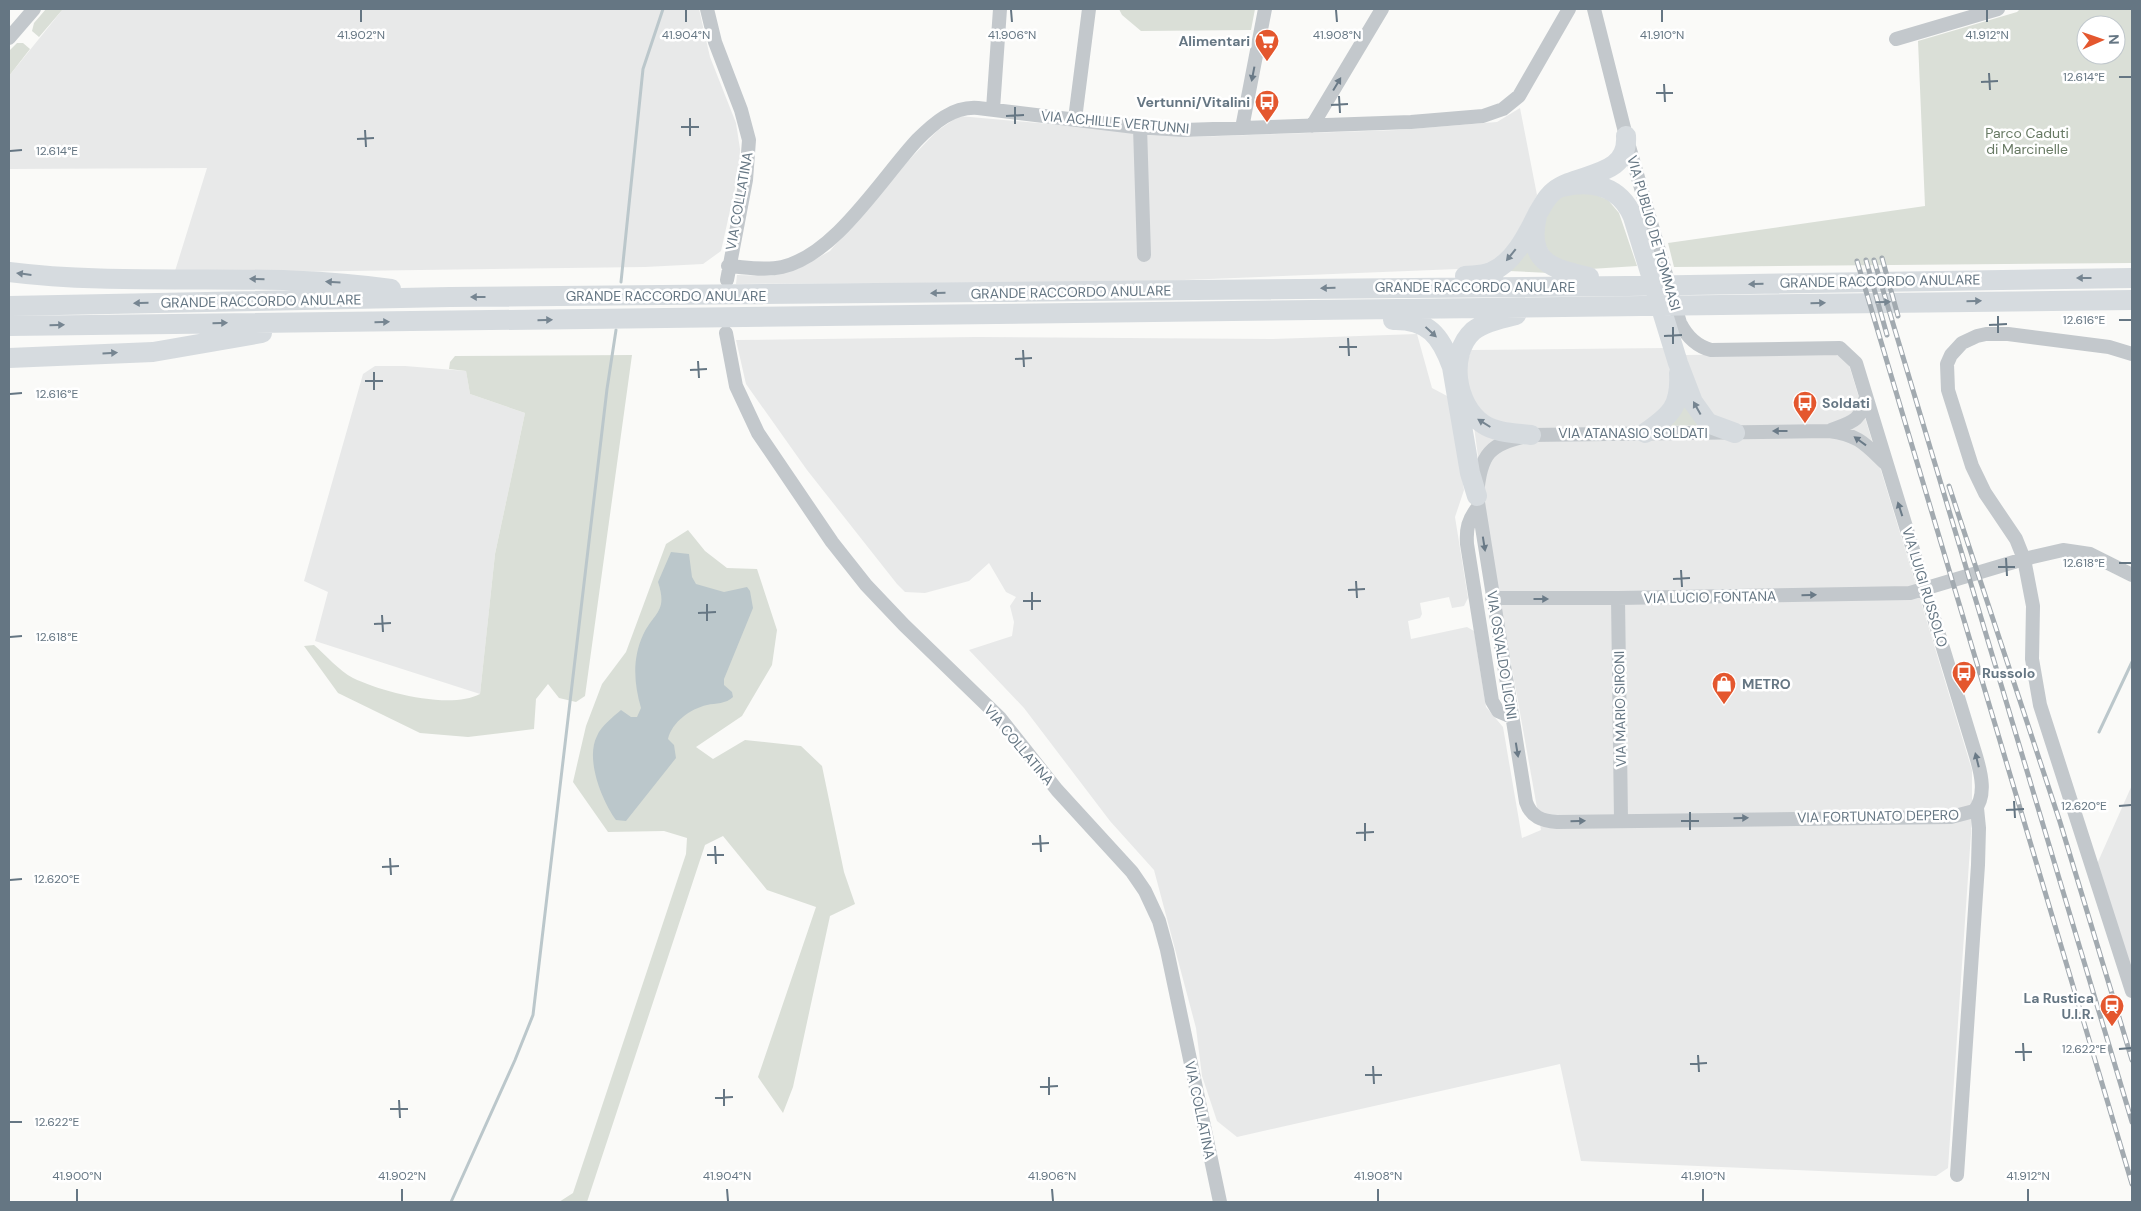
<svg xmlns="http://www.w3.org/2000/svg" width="2141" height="1211" viewBox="0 0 2141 1211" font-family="'DM Sans',sans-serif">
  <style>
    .built { fill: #e8e9e9 }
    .green { fill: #dadfd7; fill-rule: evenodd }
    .water { fill: #bbc7cb }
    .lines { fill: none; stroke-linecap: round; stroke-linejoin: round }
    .stream { stroke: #bbc7cb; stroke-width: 3 }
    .minor { stroke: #c3c8cc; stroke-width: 14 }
    .highway { stroke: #d6dbdf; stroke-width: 20 }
    .rail-casing { stroke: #a2aab0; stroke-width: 5 }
    .rail { stroke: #fff; stroke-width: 3; stroke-dasharray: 9; stroke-linecap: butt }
    .oneway { fill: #6a7a87 }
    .oneway2 { fill: #768591 }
    .ticks { fill: none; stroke: #657683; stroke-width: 2 }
    .labels { text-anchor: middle; stroke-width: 5; stroke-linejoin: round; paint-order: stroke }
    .poi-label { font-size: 14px; font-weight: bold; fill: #657683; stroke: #fff; text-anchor: end }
    .street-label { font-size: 14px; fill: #657683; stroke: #fff }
    .park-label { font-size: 14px; fill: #687a64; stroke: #fff }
    .ticks-label { font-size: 12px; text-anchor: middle; fill: #657683; stroke: #fff; stroke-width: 5; stroke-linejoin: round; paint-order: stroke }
  </style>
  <rect width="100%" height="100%" fill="#fafaf8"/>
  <path class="built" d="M63 9H699L710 57 736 123 740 149 739 170 721 251 703 264 645 267 276 272 175 271 207 168 9 169V76Z
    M1520 108 1537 195 1505 255 1483 268 1134 282 736 284 737 275 771 276 800 268 830 251 880 190 937 131 959 116 1193 137 1398 130 1497 122Z
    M1417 334 1432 388 1449 397 1464 490 1455 517 1468 598 1464 606 1452 608 1449 597 1420 603 1422 614 1420 618 1408 621 1411 639 1467 627 1474 631 1486 707 1503 727 1522 838 1541 830 1496 579 1482 486 1466 367 1471 350 1664 348 1686 355 1827 353 1840 356 1849 365 1972 770V819L1948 1168 1936 1176 1581 1161 1560 1064 1237 1137 1217 1121 1202 1076 1196 1028 1154 870 1110 821 1024 708 969 650 1012 636 1014 622 1010 606 1016 597 1006 592 989 563 969 581 925 593 905 592 897 584 807 470 746 384 736 340 976 337 1273 339Z
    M375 366H405L466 371 470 394 525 413 495 554 480 694 315 641 328 592 304 581 363 374Z
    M2132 785V991L2093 873Z"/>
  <path class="green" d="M46 9H63L39 37 32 31 34 23Z
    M1119 9H1255L1251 30 1141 31 1122 15Z
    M2020 9H2132V263L1674 267 1668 243 1925 206 1918 41 2017 12ZM2086 25H2116V55H2086Z
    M17 43H23L30 49 9 76V51Z
    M1587 191 1608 200 1619 213 1637 266 1575 270 1556 263 1541 238C1551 201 1547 198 1587 191Z
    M1529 244 1549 273 1509 271Z
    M632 355 585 696 576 702 559 698 548 684 536 699 534 729 468 737 420 733 338 693 304 646 314 645C326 655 339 671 353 678 382 692 450 710 480 694L495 554 525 413 470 394 466 371 449 369 450 362 455 356Z
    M1684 395 1699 425 1664 426Z
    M688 530 705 551 727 568 757 569 777 630 772 665 742 716 696 747 713 759 745 740 801 746 822 766 844 872 855 904 830 916 793 1087 783 1113 758 1077 816 907 767 890 723 836 705 845 587 1202H559L573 1193 686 854 687 838 664 831 608 832 573 782 586 726 602 684 626 652 666 544Z"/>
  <path class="water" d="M671 552 689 554 692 577 696 584 724 592 747 587 750 591 753 608 724 679V685L732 692 733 697C726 704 716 703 707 705 690 709 672 722 668 739L674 745 676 758 626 821 616 820C602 801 585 759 597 736 601 726 613 717 621 710L631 717H637L641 708C634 684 632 659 643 635 654 612 668 612 658 582Z"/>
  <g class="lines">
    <path class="stream" d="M621 282 643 69 663 9
      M2099 732 2132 662
      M451 1202 515 1060 533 1015 607 389 616 330"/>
    <path class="minor" d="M707 9 715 42 741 110 749 140 746 180 727 280
      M1594 9 1626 136 1680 323C1687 337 1696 346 1711 350L1840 348 1856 363 1976 756C1981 773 1987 796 1974 811L1951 817 1557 822C1542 821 1531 817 1526 802L1477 496C1480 454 1489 443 1531 435L1829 431C1859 435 1865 444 1886 464
      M9 38 34 9
      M1896 39 1998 9
      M993 109 1000 9
      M1075 119 1089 9
      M1312 126 1382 9
      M1140 127 1144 255
      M1242 128 1265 9
      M728 266C745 267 764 271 782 267 835 255 881 179 917 140 934 123 953 106 978 108L1135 127 1184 130 1411 122 1483 116 1503 109 1519 96 1569 9
      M726 333 736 386 758 433 832 542 866 585 904 625 1000 718 1057 790 1132 872 1145 891 1159 921 1167 950 1220 1202
      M2132 354 2109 347 2008 334H1986L1977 336 1962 343 1951 355 1947 364 1948 390 1972 466 1985 493 2016 539 2024 559 2033 606 2032 659 2040 705 2132 991
      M1831 430C1853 422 1861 421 1866 396
      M1478 507C1468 520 1466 528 1467 544L1492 701 1498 711 1512 717
      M1492 598H1618L1910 593 2024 559 2063 550 2090 554 2132 575
      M1618 598 1621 820
      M1957 1175 1978 865 1979 828 1977 808"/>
    <path class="highway" d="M1562 187C1592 180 1620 186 1633 217L1678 363 1693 402 1708 423 1735 433
      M1537 216C1526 262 1552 269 1589 277
      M9 272C136 288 264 270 391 289
      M1465 276C1474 275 1483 276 1491 272 1514 263 1528 233 1538 213 1543 205 1546 197 1554 191 1578 172 1629 178 1626 136
      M9 306 450 297 1628 286 2132 278
      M1516 315C1503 318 1484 322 1473 331 1448 354 1455 405 1483 424 1496 433 1516 433 1531 435
      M1393 320C1428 319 1441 336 1452 367L1470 473 1477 496
      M9 326 2132 300
      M9 358 153 352 262 333
      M1645 433C1671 415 1681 406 1679 373"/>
    <defs>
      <path id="rail" d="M1882 258 1898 316
        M1866 260 1887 335
        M1874 260 2132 1122
        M1857 261 2132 1184
        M1949 486 2060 822 2132 1060"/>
    </defs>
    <use href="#rail" class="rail-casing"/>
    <use href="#rail" class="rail"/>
  </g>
  <defs><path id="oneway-solid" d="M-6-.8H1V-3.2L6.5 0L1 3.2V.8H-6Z" transform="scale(1.25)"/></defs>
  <g class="oneway">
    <use href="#oneway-solid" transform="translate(1253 74) rotate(101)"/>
    <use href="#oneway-solid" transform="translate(1337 84) rotate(-59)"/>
    <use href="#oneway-solid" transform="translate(1780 431) rotate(180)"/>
    <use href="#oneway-solid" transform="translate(1860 441) rotate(-144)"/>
    <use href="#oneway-solid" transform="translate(1900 509) rotate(-108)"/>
    <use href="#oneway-solid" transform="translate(1484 544) rotate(81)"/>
    <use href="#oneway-solid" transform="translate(1809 595) rotate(-1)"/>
    <use href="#oneway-solid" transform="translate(1541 599)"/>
    <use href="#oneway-solid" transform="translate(1517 750) rotate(81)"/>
    <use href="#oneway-solid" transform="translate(1977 760) rotate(-104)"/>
    <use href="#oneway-solid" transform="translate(1741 818) rotate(-1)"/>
    <use href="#oneway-solid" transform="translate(1578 821) rotate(-2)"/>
  </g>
  <g class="oneway2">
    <use href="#oneway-solid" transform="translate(1511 255) rotate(129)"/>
    <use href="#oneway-solid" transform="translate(24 274) rotate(-173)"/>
    <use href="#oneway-solid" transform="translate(2084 278) rotate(180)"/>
    <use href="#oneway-solid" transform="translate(257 279) rotate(-179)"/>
    <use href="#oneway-solid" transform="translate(333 282) rotate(-176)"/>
    <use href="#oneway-solid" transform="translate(1756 284) rotate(179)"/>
    <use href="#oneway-solid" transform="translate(1328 288) rotate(179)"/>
    <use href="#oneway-solid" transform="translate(938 293) rotate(179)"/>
    <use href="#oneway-solid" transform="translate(478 297) rotate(180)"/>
    <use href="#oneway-solid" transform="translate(1974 301) rotate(-1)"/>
    <use href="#oneway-solid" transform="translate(1883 302) rotate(-1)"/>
    <use href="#oneway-solid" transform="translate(141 303) rotate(179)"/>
    <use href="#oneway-solid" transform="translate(1818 303) rotate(-2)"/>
    <use href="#oneway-solid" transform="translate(545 320) rotate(-1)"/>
    <use href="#oneway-solid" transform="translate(382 322) rotate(-1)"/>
    <use href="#oneway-solid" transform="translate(220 323) rotate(-1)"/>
    <use href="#oneway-solid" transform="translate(57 325) rotate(-1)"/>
    <use href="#oneway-solid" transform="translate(1431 332) rotate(43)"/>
    <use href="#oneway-solid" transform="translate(110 353) rotate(-3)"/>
    <use href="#oneway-solid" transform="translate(1697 408) rotate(-119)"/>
    <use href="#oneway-solid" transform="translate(1484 423) rotate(-148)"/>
  </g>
  <path class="ticks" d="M361 10V22M686 10V22M1011 10 1012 22M1336 10 1337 22M1662 10V22M1987 10V22M1989 73 1990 90M2119 77H2131M1981 82 1998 81M1664 84 1665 102M1656 93H1673M1339 96 1340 113M1331 105 1348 104M1015 107V124M1006 116 1024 115M690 118V136M681 127H699M365 130 366 147M357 139 374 138M10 151 22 150M1998 316V333M2119 320H2131M1989 325 2007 324M1673 327V344M1664 336 1682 335M1348 338 1349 356M1339 347H1357M1023 350 1024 367M1015 359 1032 358M698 361 699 378M690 370 707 369M374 372V390M365 381H383M10 394 22 393M2006 558 2007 576M2119 563H2131M1998 567H2015M1681 570 1682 587M1673 579 1690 578M1356 581 1357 598M1348 590 1365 589M1032 592V610M1023 601H1041M707 604V621M698 613 716 612M382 615 383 632M374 624 391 623M10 637 22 636M2014 801 2015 818M2119 806 2131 805M2006 810 2024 809M1690 812V830M1681 821H1699M1365 823V841M1356 833 1374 832M1040 835 1041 852M1032 844 1049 843M715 846 716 864M707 855H724M390 858 391 875M382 867 399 866M10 880 22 879M2023 1043 2024 1061M2119 1049 2131 1048M2015 1052H2032M1698 1055 1699 1072M1690 1064 1707 1063M1373 1066 1374 1084M1365 1075H1382M1049 1077V1095M1040 1087 1058 1086M724 1089V1106M715 1098 733 1097M399 1100 400 1118M390 1109H408M10 1122H22M77 1189V1201M402 1189V1201M727 1189 728 1201M1052 1189 1053 1201M1378 1189V1201M1703 1189V1201M2028 1189V1201"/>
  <defs>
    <symbol id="supermarket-pin" viewBox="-11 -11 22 30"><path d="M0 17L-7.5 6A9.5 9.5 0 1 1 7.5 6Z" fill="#e4572e" stroke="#fff"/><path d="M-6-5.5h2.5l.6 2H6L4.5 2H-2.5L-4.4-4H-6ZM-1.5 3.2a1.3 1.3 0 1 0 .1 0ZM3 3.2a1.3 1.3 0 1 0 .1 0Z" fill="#fff"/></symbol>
    <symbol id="bus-pin" viewBox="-11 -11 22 30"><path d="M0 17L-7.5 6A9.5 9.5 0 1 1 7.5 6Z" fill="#e4572e" stroke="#fff"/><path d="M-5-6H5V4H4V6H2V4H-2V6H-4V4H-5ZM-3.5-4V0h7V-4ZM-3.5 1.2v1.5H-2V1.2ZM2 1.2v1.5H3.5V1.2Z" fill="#fff"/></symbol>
    <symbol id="shop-pin" viewBox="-11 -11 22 30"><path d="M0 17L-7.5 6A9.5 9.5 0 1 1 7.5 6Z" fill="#e4572e" stroke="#fff"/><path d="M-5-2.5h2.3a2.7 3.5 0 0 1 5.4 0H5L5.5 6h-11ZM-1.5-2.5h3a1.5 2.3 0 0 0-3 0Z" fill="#fff"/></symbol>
    <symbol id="station-pin" viewBox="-11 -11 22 30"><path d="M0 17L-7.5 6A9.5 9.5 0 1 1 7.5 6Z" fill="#e4572e" stroke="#fff"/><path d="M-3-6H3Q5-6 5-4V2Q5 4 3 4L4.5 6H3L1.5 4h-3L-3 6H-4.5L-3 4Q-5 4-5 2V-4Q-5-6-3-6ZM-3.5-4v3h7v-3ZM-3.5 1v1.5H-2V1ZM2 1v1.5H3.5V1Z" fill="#fff"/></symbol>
  </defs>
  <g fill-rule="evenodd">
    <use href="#supermarket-pin" x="1253" y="27" width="28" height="38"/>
    <use href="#bus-pin" x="1253" y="88" width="28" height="38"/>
    <use href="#bus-pin" x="1791" y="389" width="28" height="38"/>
    <use href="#bus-pin" x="1950" y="659" width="28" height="38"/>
    <use href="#shop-pin" x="1710" y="670" width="28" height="38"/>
    <use href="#station-pin" x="2098" y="992" width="28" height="38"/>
  </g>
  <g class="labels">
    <g class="poi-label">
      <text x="1250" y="46">Alimentari</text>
      <text x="1250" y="107">Vertunni/Vitalini</text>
      <text x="1822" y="408" text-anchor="start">Soldati</text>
      <text x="1982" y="678" text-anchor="start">Russolo</text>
      <text x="1742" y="689" text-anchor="start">METRO</text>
      <text x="2094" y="1003">La Rustica<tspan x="2094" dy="16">U.I.R.</tspan></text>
    </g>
    <g class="street-label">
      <text transform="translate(1115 122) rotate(5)" y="5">VIA ACHILLE VERTUNNI</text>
      <text transform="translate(739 201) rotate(-80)" y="5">VIA COLLATINA</text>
      <text transform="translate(1654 233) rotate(74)" y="5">VIA PUBLIO DE TOMMASI</text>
      <text transform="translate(1880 281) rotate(-1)" y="5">GRANDE RACCORDO ANULARE</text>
      <text x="1475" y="292">GRANDE RACCORDO ANULARE</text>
      <text transform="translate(1071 292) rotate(-1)" y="5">GRANDE RACCORDO ANULARE</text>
      <text x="666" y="301">GRANDE RACCORDO ANULARE</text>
      <text transform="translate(261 301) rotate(-1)" y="5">GRANDE RACCORDO ANULARE</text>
      <text x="1633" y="438">VIA ATANASIO SOLDATI</text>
      <text transform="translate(1925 587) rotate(73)" y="5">VIA LUIGI RUSSOLO</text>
      <text transform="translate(1710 597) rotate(-1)" y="5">VIA LUCIO FONTANA</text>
      <text transform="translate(1502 655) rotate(81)" y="5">VIA OSVALDO LICINI</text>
      <text transform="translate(1620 709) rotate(-91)" y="5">VIA MARIO SIRONI</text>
      <text transform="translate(1019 745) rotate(50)" y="5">VIA COLLATINA</text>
      <text transform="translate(1878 816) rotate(-1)" y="5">VIA FORTUNATO DEPERO</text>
      <text transform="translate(1200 1110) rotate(78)" y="5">VIA COLLATINA</text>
    </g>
    <g class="park-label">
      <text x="2027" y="138">Parco Caduti<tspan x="2027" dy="16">di Marcinelle</tspan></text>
    </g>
  </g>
  <g class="ticks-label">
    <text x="361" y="39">41.902°N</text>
    <text x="686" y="39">41.904°N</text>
    <text x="1012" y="39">41.906°N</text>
    <text x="1337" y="39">41.908°N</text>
    <text x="1662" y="39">41.910°N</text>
    <text x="1987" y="39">41.912°N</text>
    <text x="2084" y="81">12.614°E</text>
    <text x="57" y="155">12.614°E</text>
    <text x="2084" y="324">12.616°E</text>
    <text x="57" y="398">12.616°E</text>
    <text x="2084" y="567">12.618°E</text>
    <text x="57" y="641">12.618°E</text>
    <text x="2084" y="810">12.620°E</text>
    <text x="57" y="883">12.620°E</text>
    <text x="2084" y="1053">12.622°E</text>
    <text x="57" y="1126">12.622°E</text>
    <text x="77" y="1180">41.900°N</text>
    <text x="402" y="1180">41.902°N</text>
    <text x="727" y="1180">41.904°N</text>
    <text x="1052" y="1180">41.906°N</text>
    <text x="1378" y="1180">41.908°N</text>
    <text x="1703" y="1180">41.910°N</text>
    <text x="2028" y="1180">41.912°N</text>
  </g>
  <rect width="2141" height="1211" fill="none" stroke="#657683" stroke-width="20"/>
  <g transform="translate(2101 40) rotate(88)"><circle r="24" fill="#ffffff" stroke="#c1c8cd"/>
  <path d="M0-4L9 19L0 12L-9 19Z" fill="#e4572e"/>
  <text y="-8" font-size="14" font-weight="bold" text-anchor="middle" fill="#657683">N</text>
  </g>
</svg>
